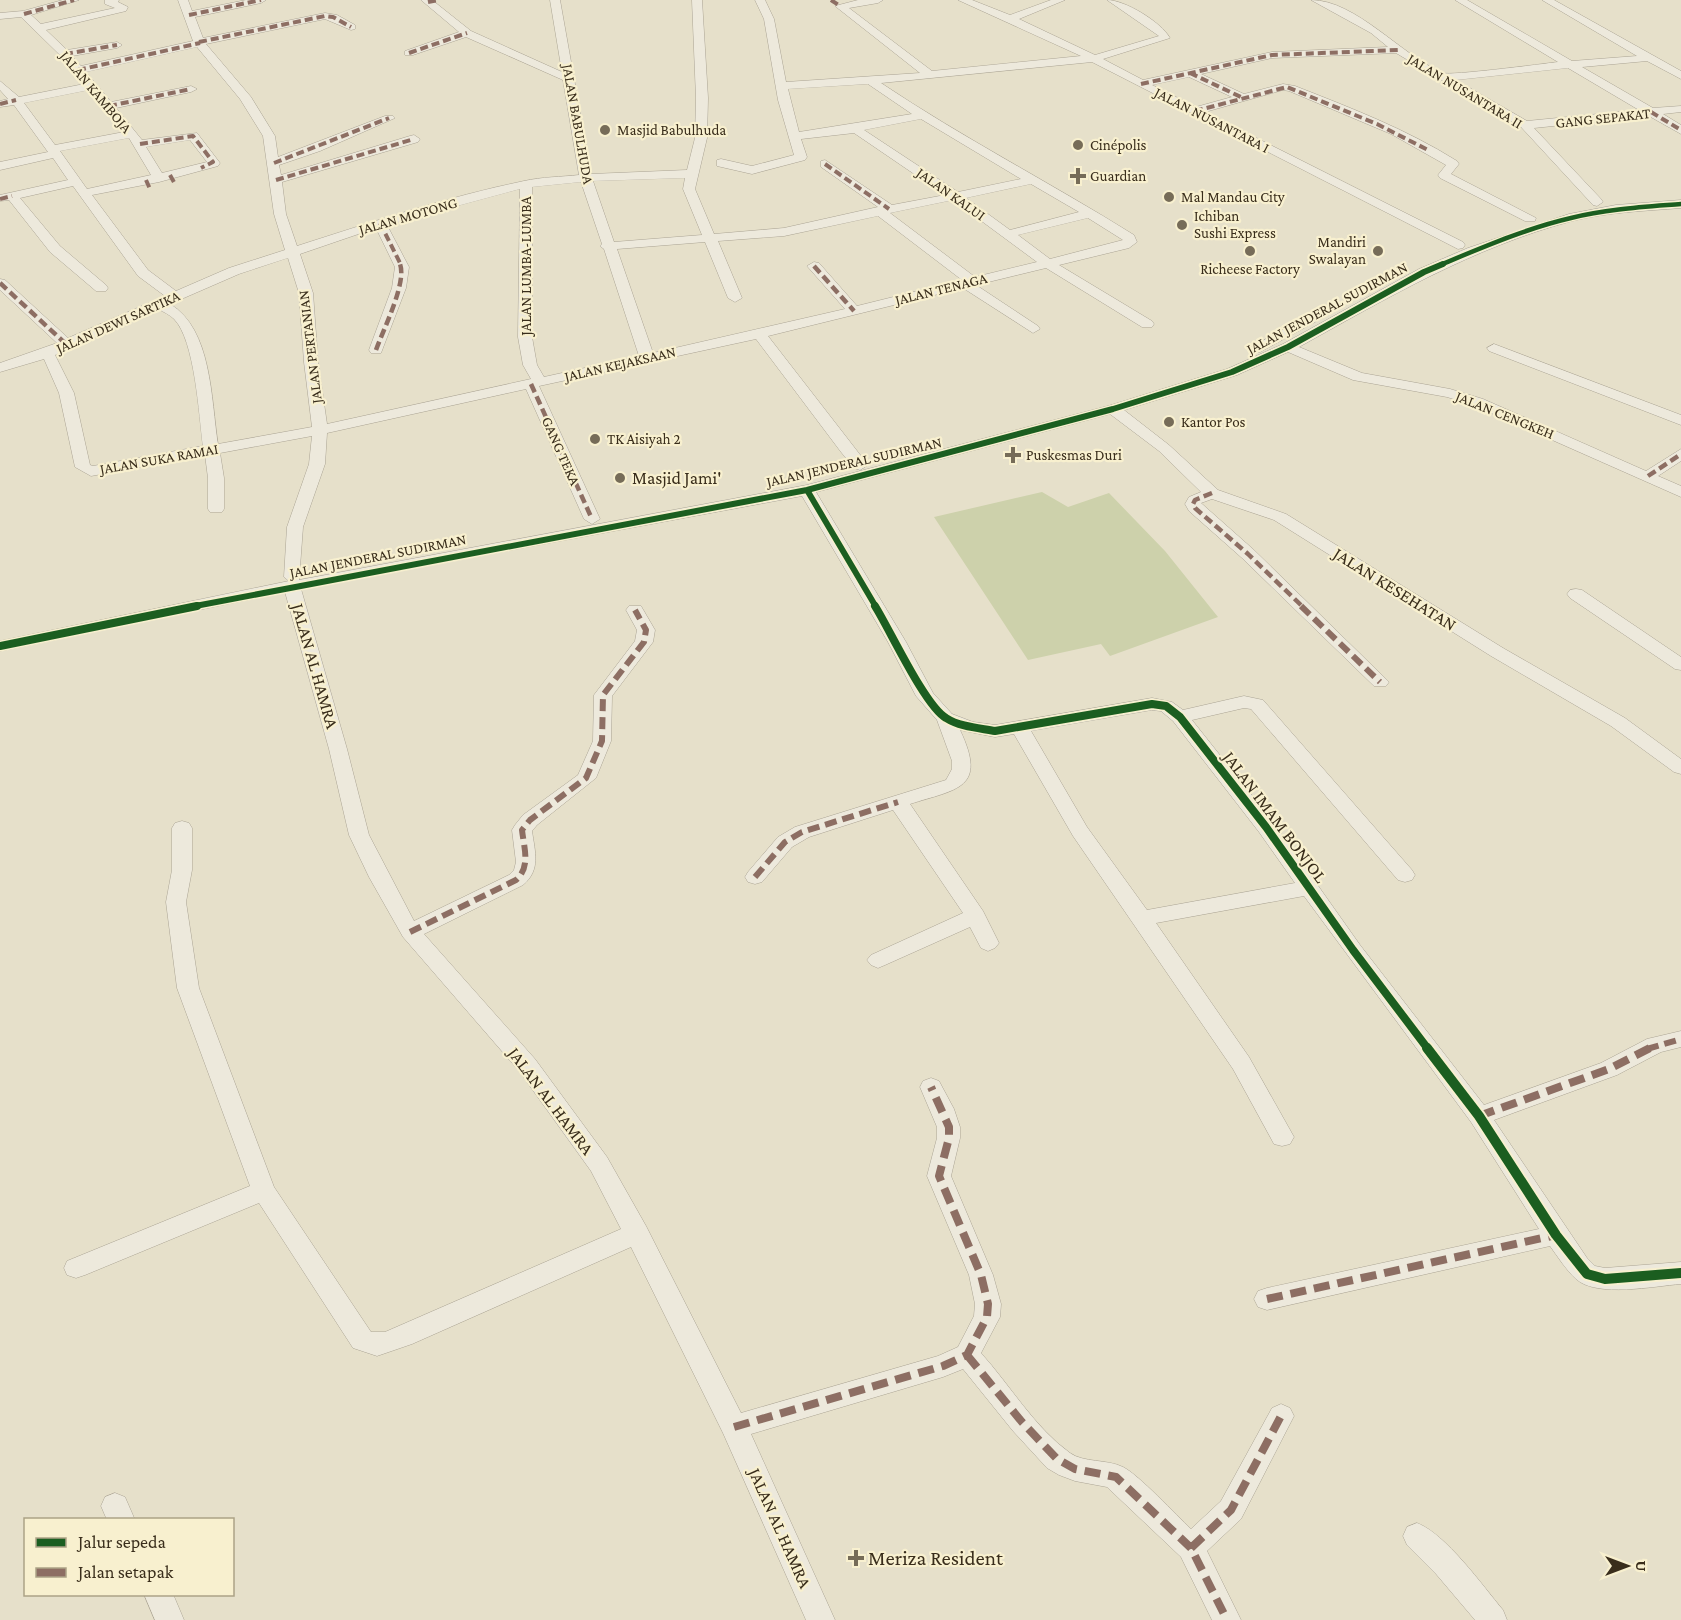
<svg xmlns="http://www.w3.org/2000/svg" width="1681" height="1620" viewBox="0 0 1681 1620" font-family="'Crimson Pro',serif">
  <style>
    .cemetery { fill: #cdd1ab }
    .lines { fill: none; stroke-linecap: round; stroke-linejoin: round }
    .minor-casing { stroke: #aba494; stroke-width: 1 }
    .minor { fill: #ede9dc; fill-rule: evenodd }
    .quiet-far3 { stroke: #8d6e63; stroke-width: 4; stroke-dasharray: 8 4; stroke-linecap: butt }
    .quiet-far2 { stroke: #8d6e63; stroke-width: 4.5; stroke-dasharray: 9 4.5; stroke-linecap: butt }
    .quiet-far1 { stroke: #8d6e63; stroke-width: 6; stroke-dasharray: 12 6; stroke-linecap: butt }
    .quiet { stroke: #8d6e63; stroke-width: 8; stroke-dasharray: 16 8; stroke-linecap: butt }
    .cycleway-far3-casing { stroke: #f8f0cf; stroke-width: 7 }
    .cycleway-far2-casing { stroke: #f8f0cf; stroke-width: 9 }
    .cycleway-far1-casing { stroke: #f8f0cf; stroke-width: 11 }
    .cycleway-casing { stroke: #f8f0cf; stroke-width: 14 }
    .cycleway-far3 { stroke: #1b5e20; stroke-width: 4.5 }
    .cycleway-far2 { stroke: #1b5e20; stroke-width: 6 }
    .cycleway-far1 { stroke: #1b5e20; stroke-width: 8 }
    .cycleway { stroke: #1b5e20; stroke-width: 10 }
    .poi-dot { fill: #766c58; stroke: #f8f0cf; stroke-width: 2 }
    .labels { text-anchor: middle; stroke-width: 4.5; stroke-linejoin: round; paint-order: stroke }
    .far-street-label { font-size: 15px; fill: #392d1b; stroke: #f8f0cf }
    .far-poi-label { font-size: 15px; fill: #392d1b; stroke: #f8f0cf; text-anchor: start }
    .poi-label { font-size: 18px; fill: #392d1b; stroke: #f8f0cf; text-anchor: start }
    .street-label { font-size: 18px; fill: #392d1b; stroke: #f8f0cf }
    .near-poi-label { font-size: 21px; fill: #392d1b; stroke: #f8f0cf; text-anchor: start }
  </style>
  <rect width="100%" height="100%" fill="#e6e0ca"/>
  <path class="cemetery" d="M1042 492 1068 507 1109 493 1165 551 1218 617 1110 656 1101 644 1028 660 934 517Z"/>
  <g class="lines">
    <defs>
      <path id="minor" d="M63 0H79L31 15 41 24 115 8 105 4V0H119L118 2 128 7 126 11 46 30 67 50 117 42 122 45 117 48 72 56 81 66 193 41 178 0H188L192 11 246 0H266L261 3 195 17 203 38 325 13 337 15 355 25V29L351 30 325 19 206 44 251 97 275 136 278 157 385 116H393L395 118 320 151 279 165 281 175 410 136 414 135 420 139 418 142 282 182 286 214 297 246C372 222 447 197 524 181 542 177 561 177 579 175L563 80 466 37 413 55H405V51L459 32 421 0H432L471 31 562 72 550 0H560L591 174 687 170 695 138 696 98 692 0H702L708 98 707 138 695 189 714 234 784 228 878 207 821 167V161L825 160 892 205 945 195 854 133 801 139 807 157 805 160 752 174 717 166V160L721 159 752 166 794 155 778 100 764 19 755 0H765L774 19 786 82 920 73 835 6 858 0H883L878 3 849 8 932 71 1081 56 958 0H972L1010 15 1051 0H1065L1019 19 1095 55 1159 36 1107 0C1125 0 1161 22 1170 38L1103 59 1143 80 1272 52 1388 47 1371 33 1311 0C1356 0 1402 56 1443 73 1450 76 1542 64 1558 62L1455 0H1467L1572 61 1637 56 1542 0H1554L1681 71V79L1647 61 1582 67 1653 108 1681 106V112L1663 114 1681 125V134L1649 116 1534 128 1601 199 1603 202 1597 206 1593 205 1521 127 1396 53 1272 58 1201 74 1244 94 1283 84 1295 86C1351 108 1406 129 1457 161L1459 164 1451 174 1536 218 1535 221H1525L1440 178 1438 175 1446 165 1391 134 1289 91 1283 90 1205 112 1463 242 1465 245 1463 248 1458 249 1092 62 881 83C963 138 1051 183 1134 235L1137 242 1129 248 1059 265 1152 321 1154 324 1152 327H1142L1046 268 976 285 1038 326 1040 329 1033 333 963 288 768 336 868 465 860 470 854 468 841 452 756 339 539 386 600 519 592 524 584 519 526 389 327 433 325 464 303 527 299 580 807 485 1108 406 1227 369 1283 344 1419 269 1468 248 1569 214 1616 205 1681 200V208C1645 211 1608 212 1572 221 1474 247 1387 298 1299 347L1362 373 1450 389 1483 399 1646 471 1681 449V461L1658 476 1681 486V497L1473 405 1447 397 1353 380 1288 352 1237 375 1124 410 1169 445 1218 490 1286 514 1503 648 1625 718 1681 759V774L1674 772 1611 726 1491 656 1274 520 1212 499 1201 503 1254 550 1389 682 1386 686H1374L1242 558 1189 511 1185 504 1189 497 1201 492 1159 451 1110 414 816 492 906 642 933 693 952 714 973 722 995 725 1152 698 1172 702 1183 710 1244 696 1263 700 1412 870 1415 875 1412 880 1405 882 1398 880 1251 709 1244 708 1192 720 1273 822 1360 945 1484 1105 1601 1063 1647 1039 1681 1031V1047L1661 1052 1617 1075 1494 1120 1587 1258 1595 1266 1605 1268 1681 1262V1284C1654 1286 1597 1298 1576 1279 1566 1270 1558 1257 1550 1246L1267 1310 1258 1307 1254 1299 1258 1291 1267 1288 1539 1229 1471 1122 1304 896 1156 923 1249 1057 1294 1137 1290 1144 1282 1146 1274 1144 1233 1069 1073 836 1014 734 995 737 960 730C988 789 957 789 910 804L983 911 999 943 995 948 988 951 981 948 970 927 885 965 878 968 871 965 867 960 871 955 963 913 893 810 809 837 792 847 762 882 755 884 748 882 745 877 748 872 778 837 795 827 946 780 952 769V761L937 720 916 696 888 642 802 496 301 589 347 749 369 835 414 921 509 875 514 870 516 862 512 830 515 825 523 815 578 775 593 741 594 695 635 641 637 630 626 610 629 606H641L655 630 653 642 612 696 611 741 596 778 537 825 532 831C535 852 541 870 523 885L424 934 535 1059 607 1157 646 1226 741 1413 938 1356 958 1347 974 1316 975 1304 969 1275 927 1176 937 1138V1127L920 1087 923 1081 931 1078 939 1081 954 1109 960 1127V1138L951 1176 993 1275 1001 1304 1000 1317 981 1353C1010 1385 1034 1427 1070 1453 1084 1463 1107 1459 1123 1467 1139 1475 1176 1515 1191 1529L1221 1501 1272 1408 1281 1404 1290 1408 1294 1416 1241 1519 1207 1551 1241 1620H1212L1181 1557 1107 1487 1075 1481 1059 1475 1047 1468 1013 1431 963 1369 943 1377 751 1434 835 1620H806L723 1433 631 1247 412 1344 377 1356 353 1348 259 1203 85 1275 76 1278 67 1275 64 1268 67 1261 250 1186 177 988 166 902 172 870V828L175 823 182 821 189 823 192 828V870L186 902 199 988 274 1187 371 1332H385L621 1229 591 1171 519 1071 403 937 369 877 349 835 329 749 285 592 0 651V641L289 581 284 577 287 527 309 464 312 436 220 453 224 478V509L222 512H210L208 509V478L205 455 91 476 75 467 59 393 44 359 0 372V363L57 343 0 290V279L5 280 68 338 165 296 138 276 73 186 20 198 60 246 106 285 108 288 106 291H96L50 252 9 200 0 201V195L68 180 53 158 0 170V162L48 152 14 105 0 107V101L8 99 0 90V81L19 97 84 84 61 56 21 17 0 19V13L23 11ZM197 47 240 99 263 136 274 214 285 250 229 268 176 291 148 270 92 195 159 182 218 166 220 163 197 133 142 140 116 108 191 92 197 89 191 86 111 102 86 72ZM1568 68 1639 110 1527 121 1456 80ZM1189 77 1232 97 1196 107 1152 85ZM868 84 912 114 799 132 788 89ZM89 90 124 132 55 145 24 103ZM921 119 1021 179 958 192 864 130ZM129 138 151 175 87 189 60 151ZM190 140 207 162 162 173 146 147ZM685 178 683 189 702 235 614 242 593 181ZM581 182 602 244 600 246 604 249 639 356 544 377 537 365 532 337V187ZM1031 184 1079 212 1010 230 966 198ZM520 189 518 337 523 365 531 379 327 424 318 362 313 293 300 254 376 228 395 267 392 288 369 350 371 353H381L406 288 409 267 387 225ZM953 200 1037 262 975 277 890 213ZM878 216 962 280 857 306 819 263 814 262 807 266 845 309 653 353 617 249 705 242 728 298 735 302 742 298 718 241 784 236ZM1088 218 1123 240 1050 259 1018 235ZM288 258 299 293 304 362 312 427 218 444C211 399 212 329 170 304L239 274ZM158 309C164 312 170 315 174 319 195 340 199 416 203 446L93 466 90 465 74 393 55 355ZM1152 710 1161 711 1173 721 1259 832 1295 883 1147 910 1087 827 1031 731Z
        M1319 310 1326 314 1324 317 1260 352 1255 353 1248 349Z
        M1494 344 1681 415V425L1489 351 1487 348Z
        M1576 589 1582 590 1681 657V670L1675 669 1570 598 1567 594 1570 590Z
        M115 1493 125 1497 135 1520H107L101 1506 105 1497Z
        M1417 1523C1446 1534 1482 1585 1503 1610L1507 1620H1475L1436 1574 1407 1545 1403 1536 1407 1527Z
        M144 1594H173L184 1620H155Z"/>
    </defs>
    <use href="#minor" class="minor-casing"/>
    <use href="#minor" class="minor"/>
    <path class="quiet-far3" d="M831 0 840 6
      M428 2 438 0
      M24 14 74 0
      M189 15 261 0
      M199 42 325 16 333 17 351 27
      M409 53 467 33
      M65 54 117 45
      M78 70 200 43
      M1190 73 1243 98
      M1141 84 1272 55 1398 50
      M0 104 16 100
      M109 106 191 89
      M1195 111 1287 87 1377 124 1428 150
      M1651 112 1681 130
      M140 144 193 136 213 162 201 168
      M274 163 389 118
      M825 164 889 209
      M170 175 175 184
      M146 180 150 189
      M276 180 414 139
      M0 199 12 196
      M380 223 401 265"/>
    <path class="quiet-far2" d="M814 266 854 311
      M0 283 67 345
      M376 350C383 330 407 283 400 264
      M531 384 592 519
      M1648 476 1681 454
      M1212 493 1195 500 1193 504 1195 508 1248 554 1303 607"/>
    <path class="quiet-far1" d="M1301 606 1380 682
      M755 877 785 842 802 832 898 802
      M410 932 516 880C531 867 524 848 522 830L530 820 586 778 602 741 603 695 644 642 646 630 635 610
      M1647 1049 1681 1039"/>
    <path class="quiet" d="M1479 1116 1609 1069 1650 1048
      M1267 1299 1556 1235
      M967 1355 1022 1422 1057 1459 1075 1469 1116 1477 1191 1548 1227 1620
      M734 1427 943 1366 967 1355 987 1317 988 1304 981 1275 939 1176 949 1138V1127L931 1087
      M1191 1548 1231 1510 1281 1416"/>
    <defs>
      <path id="cycleway-far3" d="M1440 265C1481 248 1527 228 1571 218 1607 209 1644 207 1681 204"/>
      <path id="cycleway-far2" d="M807 490 876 607
        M190 607 807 490 1113 409 1232 372 1288 347 1424 272 1443 264"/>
      <path id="cycleway-far1" d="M875 606C890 630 925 706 946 718 960 727 979 728 995 731L1152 704 1166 706 1180 717 1266 827 1353 950 1428 1049
        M0 646 197 606"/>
      <path id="cycleway" d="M1427 1048 1479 1116 1556 1235 1587 1274 1605 1279 1681 1273"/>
    </defs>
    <use href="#cycleway-far3" class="cycleway-far3-casing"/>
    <use href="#cycleway-far2" class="cycleway-far2-casing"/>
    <use href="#cycleway-far1" class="cycleway-far1-casing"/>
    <use href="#cycleway" class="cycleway-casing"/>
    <use href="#cycleway-far3" class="cycleway-far3"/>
    <use href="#cycleway-far2" class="cycleway-far2"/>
    <use href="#cycleway-far1" class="cycleway-far1"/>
    <use href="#cycleway" class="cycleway"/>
  </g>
  <g class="poi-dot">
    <circle cx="605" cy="130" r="6"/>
    <circle cx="1078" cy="145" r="6"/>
    <path d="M1075 167h6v6h6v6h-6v6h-6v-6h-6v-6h6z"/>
    <circle cx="1169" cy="197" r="6"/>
    <circle cx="1182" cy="225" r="6"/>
    <circle cx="1250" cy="251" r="6"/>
    <circle cx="1378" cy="251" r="6"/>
    <circle cx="1169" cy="422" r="6"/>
    <circle cx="595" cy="439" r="6"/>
    <path d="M1010 446h6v6h6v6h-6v6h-6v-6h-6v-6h6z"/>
    <circle cx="620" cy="478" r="6"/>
    <path d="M853 1549h6v6h6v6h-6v6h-6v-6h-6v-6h6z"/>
  </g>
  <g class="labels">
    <g class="far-street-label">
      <text transform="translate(1465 91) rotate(31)" y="5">JALAN NUSANTARA II</text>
      <text transform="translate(96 92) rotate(50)" y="5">JALAN KAMBOJA</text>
      <text transform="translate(1603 118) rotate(-6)" y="5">GANG SEPAKAT</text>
      <text transform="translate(1212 120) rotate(27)" y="5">JALAN NUSANTARA I</text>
      <text transform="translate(578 124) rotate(80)" y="5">JALAN BABULHUDA</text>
      <text transform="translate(951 194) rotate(35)" y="5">JALAN KALUI</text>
      <text transform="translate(408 216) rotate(-16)" y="5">JALAN MOTONG</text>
      <text transform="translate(526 266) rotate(-90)" y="5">JALAN LUMBA-LUMBA</text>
      <text transform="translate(941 289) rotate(-14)" y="5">JALAN TENAGA</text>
      <text transform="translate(1327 308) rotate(-28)" y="5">JALAN JENDERAL SUDIRMAN</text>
      <text transform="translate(118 322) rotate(-24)" y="5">JALAN DEWI SARTIKA</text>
      <text transform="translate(310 347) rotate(-97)" y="5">JALAN PERTANIAN</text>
      <text transform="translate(620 364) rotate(-13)" y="5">JALAN KEJAKSAAN</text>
      <text transform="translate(1505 415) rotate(22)" y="5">JALAN CENGKEH</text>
      <text transform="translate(561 451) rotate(66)" y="5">GANG TEKA</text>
      <text transform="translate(159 459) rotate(-10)" y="5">JALAN SUKA RAMAI</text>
      <text transform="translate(854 462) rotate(-13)" y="5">JALAN JENDERAL SUDIRMAN</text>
      <text transform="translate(378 556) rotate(-11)" y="5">JALAN JENDERAL SUDIRMAN</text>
    </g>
    <g class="far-poi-label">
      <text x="617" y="135">Masjid Babulhuda</text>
      <text x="1090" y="150">Cinépolis</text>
      <text x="1090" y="181">Guardian</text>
      <text x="1181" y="202">Mal Mandau City</text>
      <text x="1194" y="221">Ichiban<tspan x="1194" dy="17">Sushi Express</tspan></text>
      <text x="1366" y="247" text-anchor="end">Mandiri<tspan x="1366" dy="17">Swalayan</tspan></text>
      <text x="1250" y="274" text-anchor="middle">Richeese Factory</text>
      <text x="1181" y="427">Kantor Pos</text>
      <text x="607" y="444">TK Aisiyah 2</text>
      <text x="1026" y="460">Puskesmas Duri</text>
    </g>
    <g class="poi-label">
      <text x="632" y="484">Masjid Jami'</text>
    </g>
    <g class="street-label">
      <text transform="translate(1395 589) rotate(32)" y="6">JALAN KESEHATAN</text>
      <text transform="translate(315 666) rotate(74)" y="6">JALAN AL HAMRA</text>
      <text transform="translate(1275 817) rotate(53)" y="6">JALAN IMAM BONJOL</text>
      <text transform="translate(551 1101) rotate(53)" y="6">JALAN AL HAMRA</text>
      <text transform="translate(780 1528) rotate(66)" y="6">JALAN AL HAMRA</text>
    </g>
    <g class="near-poi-label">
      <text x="868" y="1565">Meriza Resident</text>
    </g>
  </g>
  <rect x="24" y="1518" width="210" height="78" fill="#f8f0cf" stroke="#aca287" stroke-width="1.5"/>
  <rect x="36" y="1538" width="30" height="9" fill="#1b5e20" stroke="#aca287" stroke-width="1.5"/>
  <text x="78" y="1548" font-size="18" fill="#392d1b">Jalur sepeda</text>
  <rect x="36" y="1568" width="30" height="9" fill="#8d6e63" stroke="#aca287" stroke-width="1.5"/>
  <text x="78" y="1578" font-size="18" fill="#392d1b">Jalan setapak</text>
  <g transform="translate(1627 1566) rotate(90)" stroke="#f8f0cf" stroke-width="4.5" paint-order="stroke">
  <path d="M0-4.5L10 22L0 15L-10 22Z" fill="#392d1b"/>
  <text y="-9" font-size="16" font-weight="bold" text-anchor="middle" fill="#392d1b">U</text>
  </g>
</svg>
